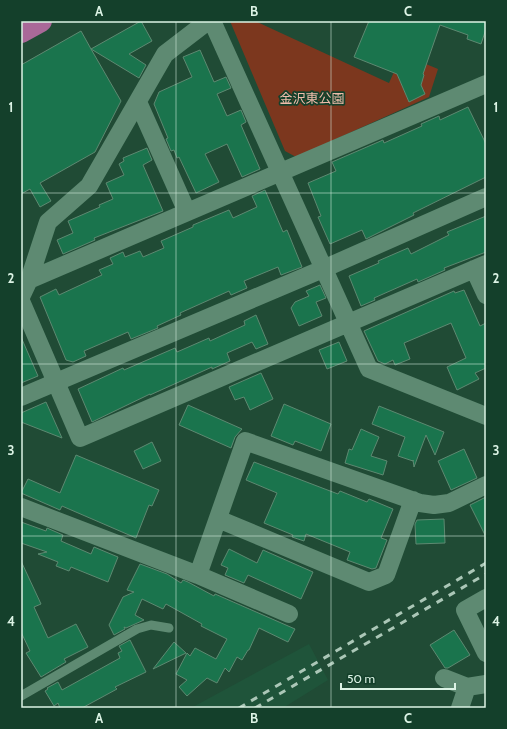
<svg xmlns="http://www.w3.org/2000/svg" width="507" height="729" viewBox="0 0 507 729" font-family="Cabin,'Noto Sans JP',sans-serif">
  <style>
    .built { fill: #1f543a }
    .green { fill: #7c371e }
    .building { fill: #1a744d; stroke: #5d8971 }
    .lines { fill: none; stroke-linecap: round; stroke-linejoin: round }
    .service { stroke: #5e8a72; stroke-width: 9 }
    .minor { stroke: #5e8a72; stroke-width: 18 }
    .trunk { stroke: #a96998; stroke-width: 22 }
    .rail { stroke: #abc7b7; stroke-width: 3; stroke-dasharray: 7 7; stroke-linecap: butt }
    .grid { fill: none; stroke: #dcf3e5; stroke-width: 1; stroke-opacity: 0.55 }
    .labels { text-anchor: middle; stroke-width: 3.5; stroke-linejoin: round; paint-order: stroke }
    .park-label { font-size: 13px; fill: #efbcaa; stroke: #14402b }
    .neatline { fill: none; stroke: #dcf3e5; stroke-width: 1.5 }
    .grid-label { font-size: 13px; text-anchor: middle; font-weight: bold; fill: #dcf3e5 }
  </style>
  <rect width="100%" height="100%" fill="#204b35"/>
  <path class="built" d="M309 644 328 680 283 708H191Z"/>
  <path class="green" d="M230 21H255L389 83 402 54 438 69 429 97 296 157 285 151Z"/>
  <path class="building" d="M141 21 152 41 129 54 146 65 139 78 91 49 121 101 95 152 40 183 51 201 40 207 30 189 21 194V65L81 31 91 49Z
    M369 21H486V29L481 44 467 39 468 35 440 25 423 74 424 75 421 85 425 94 409 102 397 74 354 57Z
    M200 50 214 82 226 77 231 88 217 94 227 116 241 110 246 122 241 125 260 169 242 177 227 144 205 154 219 182 196 193 179 157 177 158 174 150 171 151 166 139 168 138 154 104 159 92 192 77 183 57Z
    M468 107 486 144V177L413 213 414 215 366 239 362 230 330 244 318 217 321 216 308 183 336 171 332 162 383 140 384 143 422 126 421 124 439 116 440 120Z
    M147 148 152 160 143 165 163 211 94 238 95 240 63 254 57 240 73 233 68 221 100 207 99 205 113 199 106 183 124 175 119 164 124 161 123 158Z
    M265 190 283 232 287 230 302 267 281 275 278 267 244 281 247 288 231 295 229 291 180 313 181 315 157 326 158 328 131 339 128 332 84 351 86 356 73 362 66 360 40 297 56 289 59 295 102 275 99 270 113 264 110 258 123 252 125 257 140 251 143 257 164 248 161 241 193 227V225L229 210 233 218 257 207 252 196Z
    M486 216V252L444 268 445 270 418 282 417 279 374 298 375 300 361 306 349 276 379 263 378 261 408 248 411 254 449 235 447 232Z
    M320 285 326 298 316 302 322 316 299 326 291 308 295 302 309 296 306 291Z
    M464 290 480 326 486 323V368L475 373 479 379 457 390 447 367 466 358 451 323 404 343 410 359 395 365 393 360 385 364 378 361 364 331 454 291 455 293Z
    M256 315 268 344 256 349 252 342 227 353 230 361 212 369V367L150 395V394L92 422 78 389 123 368 124 370 175 348 177 352 209 338 210 341 245 325 244 321Z
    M21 337 38 376 21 383Z
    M339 342 347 361 327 369 319 350Z
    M261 373 273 399 250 410 244 397 235 400 229 387Z
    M46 402 62 438 21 422V413Z
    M284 404 331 424 321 451 295 441 293 445 271 436Z
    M188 405 242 429 235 437 231 448 179 425Z
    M379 406 444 432 435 455 426 435 414 467 413 460V461L398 456 405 437 372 424Z
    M361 429 379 437 371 456 387 461 383 475 345 463 349 449 352 450Z
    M152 442 161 461 143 469 134 451Z
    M464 449 477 478 451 490 438 461Z
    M76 455 159 490 152 506 149 505 136 538 62 506 60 510 21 493 28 479 60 493Z
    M254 462 338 494 340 491 367 502 369 499 393 509 381 538 387 540 376 568 372 569 347 560 350 552 306 534 304 541 292 537 293 535 264 523 277 493 246 480Z
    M486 497V537L470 505Z
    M444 519 445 543 416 544 415 524 417 520Z
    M21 522 46 531 47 528 63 535 61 541 91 554 94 547 118 557 108 582 71 567 69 571 56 566 58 562 38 554 47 552 21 543Z
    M229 549 257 563 263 550 313 572 301 599 248 575 244 583 225 575 228 568 221 565Z
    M21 561 41 604 34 607 48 638 76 624 88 647 64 659 66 662 41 677 26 653 30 651 21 632Z
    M140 564 167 574 181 583 183 580 188 582 214 596 215 594 295 629 288 642 259 628 249 650H248L242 660 237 657 229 672 225 668 217 683 207 678 187 696 179 687 187 680 176 674 187 653 190 656 195 648 216 659 227 639 201 626 202 624 166 604 163 609 142 599 135 615 144 620 126 628 124 627 125 629 114 635 109 625 123 597 134 592 127 590Z
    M454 630 470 655 448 668H445L430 645Z
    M130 640 146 672 115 687 117 689 82 708H60L58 703 54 706 45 691 48 689 47 688 58 682 62 690 120 658 118 653 122 651 119 646Z
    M174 642 186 653 153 669Z"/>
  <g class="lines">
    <path class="service" d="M21 696 137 629 151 625 169 628"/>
    <path class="minor" d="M212 21 369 369 486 416
      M138 102 187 212
      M474 269 486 295
      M29 280 48 222 89 186 165 54 208 21
      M21 297 29 280 486 84
      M21 301 80 438 486 264
      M21 397 323 269 486 197
      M21 507 198 575 289 614
      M218 519 369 582 386 575 413 500
      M198 575 245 441 420 503 434 505 449 503 486 485
      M486 598 465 610 486 653
      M444 678 467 687 486 684
      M460 708 467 687"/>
    <path class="trunk" d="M21 32 41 21"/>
    <path class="rail" d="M239 708 486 563
      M255 708 486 574"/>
  </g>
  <path class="grid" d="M176 21V708M331 21V708M21 193H486M21 364H486M21 536H486"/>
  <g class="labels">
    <g class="park-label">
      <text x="312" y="103">金沢東公園</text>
    </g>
  </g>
  <rect width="507" height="729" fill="none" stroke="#14402b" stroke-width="44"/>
  <path d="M341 683v6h114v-6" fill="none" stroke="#dcf3e5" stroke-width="2"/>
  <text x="347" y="683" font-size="12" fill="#dcf3e5" stroke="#14402b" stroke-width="3" paint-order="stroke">50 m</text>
  <rect x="22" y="22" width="463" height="685" class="neatline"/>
  <g class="grid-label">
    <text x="99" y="16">A</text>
    <text x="254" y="16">B</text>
    <text x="408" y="16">C</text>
    <text x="11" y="112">1</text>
    <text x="496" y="112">1</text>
    <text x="11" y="283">2</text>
    <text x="496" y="283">2</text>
    <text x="11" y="455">3</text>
    <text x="496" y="455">3</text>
    <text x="11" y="626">4</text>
    <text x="496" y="626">4</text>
    <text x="99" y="723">A</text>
    <text x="254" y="723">B</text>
    <text x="408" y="723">C</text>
  </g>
</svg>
